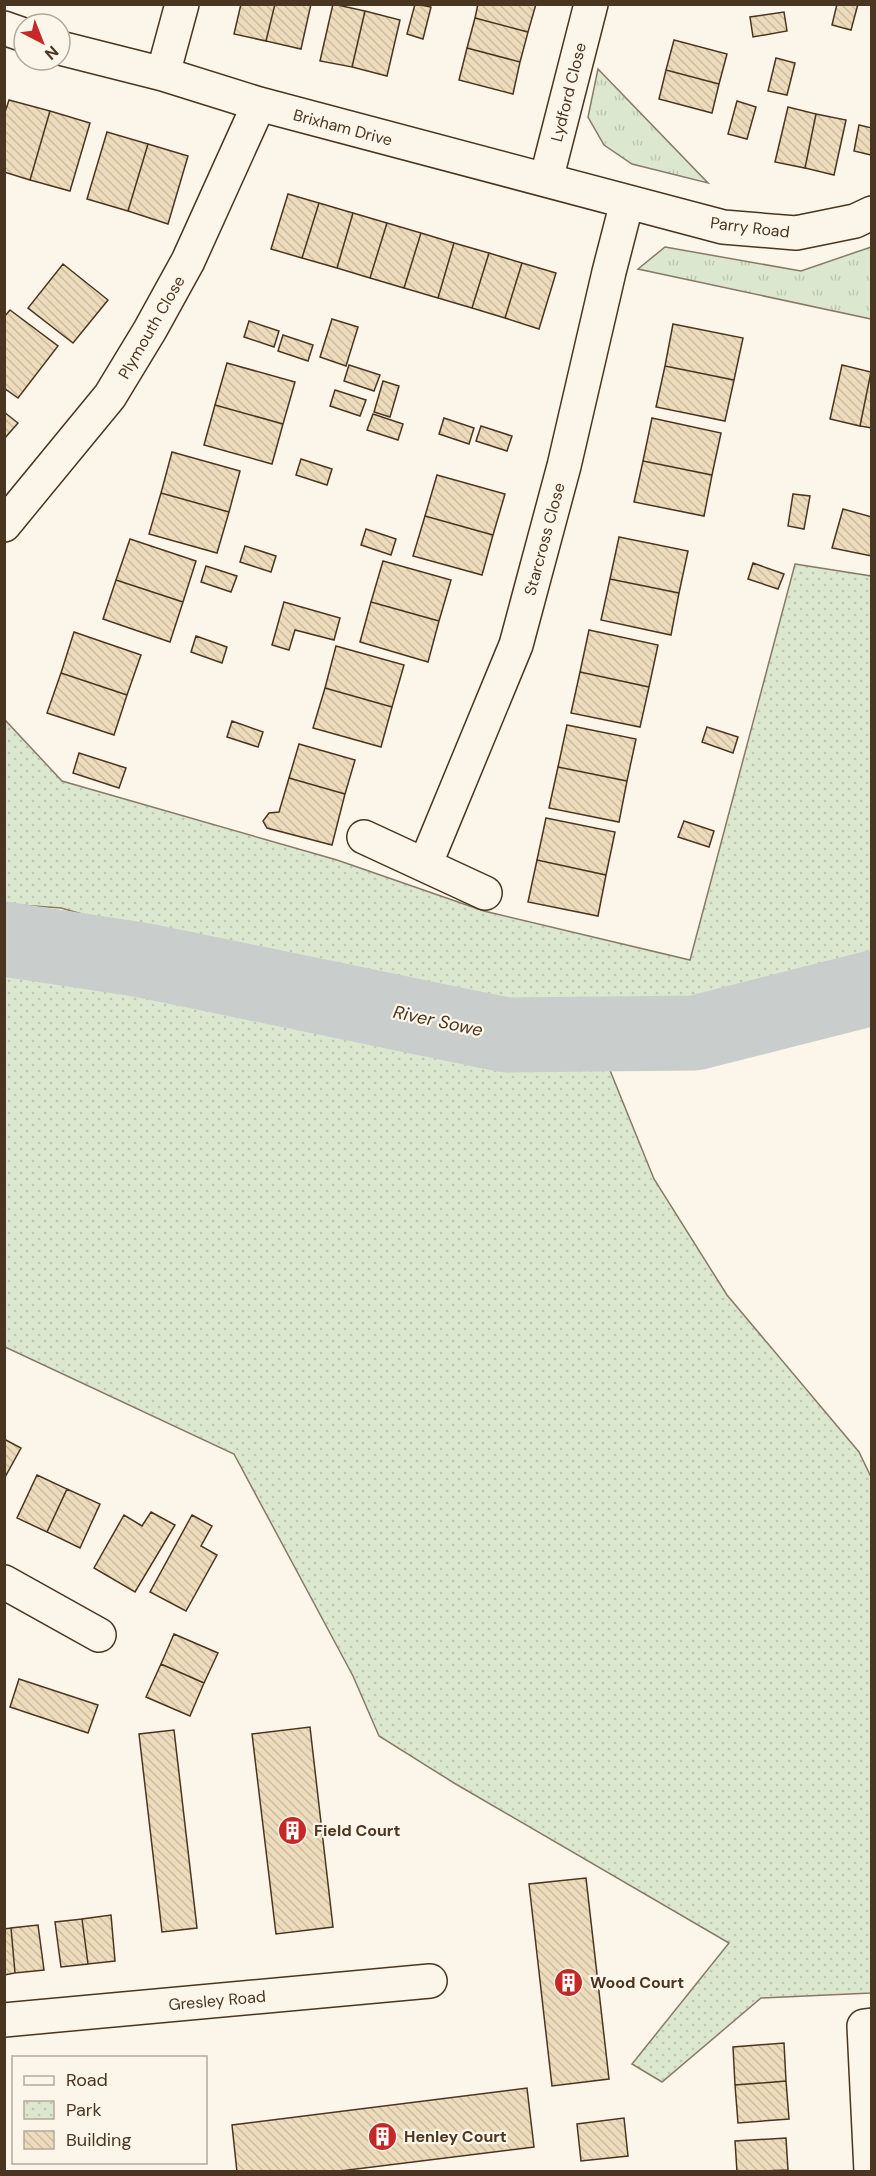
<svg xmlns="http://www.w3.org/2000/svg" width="876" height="2176" viewBox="0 0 876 2176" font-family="'DM Sans',sans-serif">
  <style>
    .grass { fill: url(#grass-tufts); stroke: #887966; stroke-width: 1.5 }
    .park { fill: url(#park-dots); stroke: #887966; stroke-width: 1.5 }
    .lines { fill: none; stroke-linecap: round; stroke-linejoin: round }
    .river { stroke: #c9cecd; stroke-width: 75 }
    .building { fill: url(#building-back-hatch); stroke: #4a3520; stroke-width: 1.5 }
    .minor-casing { stroke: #4a3520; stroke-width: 36 }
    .minor { stroke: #fbf6e9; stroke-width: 33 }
    .labels { text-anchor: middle; stroke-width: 4.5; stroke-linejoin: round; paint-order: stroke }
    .street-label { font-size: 16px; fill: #4a3520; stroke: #fbf6e9 }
    .poi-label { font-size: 16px; font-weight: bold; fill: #4a3520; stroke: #fbf6e9; text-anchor: start }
    .water-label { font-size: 18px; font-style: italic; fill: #4a3520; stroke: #fbf6e9 }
  </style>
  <defs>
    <pattern id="grass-tufts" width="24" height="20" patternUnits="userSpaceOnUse" patternTransform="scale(1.5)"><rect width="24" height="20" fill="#dce7d0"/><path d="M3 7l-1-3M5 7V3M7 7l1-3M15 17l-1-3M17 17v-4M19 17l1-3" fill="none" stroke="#bec7b2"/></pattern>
    <pattern id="park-dots" width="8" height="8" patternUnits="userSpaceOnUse" patternTransform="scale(1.5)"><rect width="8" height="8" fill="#dce7d0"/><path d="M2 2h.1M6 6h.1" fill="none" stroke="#bec7b2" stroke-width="1.8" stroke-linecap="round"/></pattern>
    <pattern id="building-back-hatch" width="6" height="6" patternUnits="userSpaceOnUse" patternTransform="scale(1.5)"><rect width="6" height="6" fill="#ecdcbc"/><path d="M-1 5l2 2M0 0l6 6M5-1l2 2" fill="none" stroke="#ccbda1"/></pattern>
  </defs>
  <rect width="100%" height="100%" fill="#fbf6e9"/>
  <path class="grass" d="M598 69 708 183 632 164 604 145 588 117Z
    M665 247 801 271 871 247V319L638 269Z"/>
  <path class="park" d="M795 564 871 576V977L838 987 687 1013 601 1019 475 1011 201 955 96 918 61 908 20 905 5 907V720L62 781 337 860 484 911 690 960Z
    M5 967 191 1005 356 1034 433 1041 499 1059 607 1063 654 1179 727 1295 859 1452 871 1477V1993L761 1998 662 2082 632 2064 729 1943 454 1783 379 1736 353 1676 234 1454 5 1347Z"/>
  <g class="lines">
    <path class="river" d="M4 939 142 960 506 1035 695 1033 872 988"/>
  </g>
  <path class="building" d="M241 4H275L266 41 234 34Z
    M275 4H311L301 49 266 41Z
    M333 4 365 11 352 67 320 61Z
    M415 4 431 7 423 39 407 34Z
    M478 4H536L528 32 475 18Z
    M837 4H858L851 30 832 25Z
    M365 11 400 20 387 76 352 67Z
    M784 12 787 31 753 37 750 17Z
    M475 18 528 32 520 62 467 48Z
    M674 40 727 54 719 84 666 70Z
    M467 48 520 62 513 94 459 80Z
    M776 58 795 63 787 95 768 91Z
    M666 70 719 84 712 113 659 99Z
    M9 100 50 111 30 180 4 172V115Z
    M737 101 756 107 747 139 728 134Z
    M788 107 816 114 805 168 775 162Z
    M50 111 90 123 70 191 30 180Z
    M816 114 846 120 834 175 805 168Z
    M859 125 872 128 871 155 854 151Z
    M107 132 148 144 128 211 87 199Z
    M148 144 188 156 168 224 128 211Z
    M288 194 319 203 302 258 271 249Z
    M319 203 353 213 337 268 302 258Z
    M353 213 387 223 370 278 337 268Z
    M387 223 421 233 404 288 370 278Z
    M421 233 454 243 438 298 404 288Z
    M454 243 489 253 472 308 438 298Z
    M489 253 522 263 505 318 472 308Z
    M522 263 556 273 539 329 505 318Z
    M63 264 108 300 73 343 28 308Z
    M10 310 58 346 18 398 4 388V317Z
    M332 319 358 327 346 366 320 357Z
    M249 321 279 331 274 347 244 337Z
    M673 324 743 338 734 380 665 366Z
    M283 335 313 345 308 361 278 351Z
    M227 363 295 382 283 424 215 405Z
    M349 365 380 375 374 391 344 381Z
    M842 365 871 372 860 426 830 419Z
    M665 366 734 380 725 421 656 407Z
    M871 372H872V428L860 426Z
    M383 381 399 386 390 417 374 412Z
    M335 390 366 400 360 416 330 406Z
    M215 405 283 424 272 464 204 445Z
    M4 412 18 423 4 439Z
    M373 414 403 424 398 440 367 430Z
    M444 418 474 428 469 444 439 434Z
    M652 418 721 433 712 475 643 461Z
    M481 426 512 436 507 451 476 441Z
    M172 452 240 471 229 512 161 493Z
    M301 459 332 469 327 485 296 475Z
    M643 461 712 475 704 516 634 502Z
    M437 475 505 494 493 535 425 516Z
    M161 493 229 512 217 553 149 534Z
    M793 494 810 496 804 529 788 526Z
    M843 509 872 517V556L832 548Z
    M425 516 493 535 482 575 413 556Z
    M366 529 396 539 391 555 361 545Z
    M619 537 688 551 679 593 610 579Z
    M130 539 196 561 183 602 116 580Z
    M245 546 276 556 271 572 240 562Z
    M383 561 451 580 439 621 371 602Z
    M753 563 784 574 778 589 748 579Z
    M206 566 237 576 231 592 201 582Z
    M610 579 679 593 671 635 601 620Z
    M116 580 183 602 170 642 103 619Z
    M284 602 340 618 334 640 295 630 289 650 272 645Z
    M371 602 439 621 428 662 360 642Z
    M589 630 658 645 649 687 580 672Z
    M74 632 141 655 127 695 61 673Z
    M196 636 227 647 222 663 191 652Z
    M336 646 404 665 392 707 325 688Z
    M580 672 649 687 640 727 571 713Z
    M61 673 127 695 114 735 47 713Z
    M325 688 392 707 381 747 313 728Z
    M232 721 263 732 258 747 227 737Z
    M567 725 636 739 627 781 558 767Z
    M707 727 738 737 733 753 702 742Z
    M299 744 355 760 345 794 289 778Z
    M79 753 126 768 119 788 73 773Z
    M558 767 627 781 619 822 549 808Z
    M289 778 345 794 332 845 267 828 263 821 269 813 279 812Z
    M546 818 615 832 606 875 537 860Z
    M684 821 714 831 709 847 678 837Z
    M537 860 606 875 598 916 528 902Z
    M4 1439 21 1448 4 1479Z
    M37 1475 67 1489 47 1532 17 1518Z
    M67 1489 100 1504 80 1548 47 1532Z
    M151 1512 175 1525 135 1592 94 1568 124 1515 142 1526Z
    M192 1515 212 1526 201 1546 217 1555 186 1611 150 1592Z
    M174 1634 218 1653 204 1683 161 1664Z
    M161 1664 204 1683 190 1716 146 1697Z
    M19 1679 98 1705 88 1733 10 1707Z
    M310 1727 333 1927 276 1934 252 1734Z
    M174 1730 197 1928 162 1932 139 1734Z
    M586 1878 609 2079 552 2086 529 1884Z
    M111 1915 115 1961 88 1964 82 1919Z
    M82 1919 88 1964 61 1967 55 1922Z
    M38 1925 44 1970 15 1973 11 1928Z
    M11 1928 15 1973 4 1975V1929Z
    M784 2043 786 2081 735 2085 733 2047Z
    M786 2081 789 2119 738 2123 735 2085Z
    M527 2088 534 2147 332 2172H237L232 2125Z
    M624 2118 628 2156 581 2161 577 2124Z
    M786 2138 788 2170 737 2172 735 2141Z"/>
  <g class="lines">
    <defs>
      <path id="minor" d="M4 28 24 35
        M60 48 163 74 259 104 723 227 796 233 855 221 872 213
        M163 74 182 4
        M546 180 591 4
        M4 525 110 396 150 330 188 261 259 104
        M364 837 485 893
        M425 865 516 645 564 466 609 272 627 202
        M4 1582 99 1635
        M4 2020 430 1981
        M871 2172 864 2026 872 2025"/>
    </defs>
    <use href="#minor" class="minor-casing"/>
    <use href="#minor" class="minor"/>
  </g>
  <defs>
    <symbol id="building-disc" viewBox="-11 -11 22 22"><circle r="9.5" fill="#c62828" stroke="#fbf6e9"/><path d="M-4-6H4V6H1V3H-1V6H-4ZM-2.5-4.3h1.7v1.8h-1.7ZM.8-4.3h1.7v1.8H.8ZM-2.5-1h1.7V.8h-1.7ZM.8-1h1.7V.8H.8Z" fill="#fff"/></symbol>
  </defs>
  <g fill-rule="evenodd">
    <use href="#building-disc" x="276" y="1814" width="33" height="33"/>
    <use href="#building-disc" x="552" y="1966" width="33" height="33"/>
    <use href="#building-disc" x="366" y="2120" width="33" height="33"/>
  </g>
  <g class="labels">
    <g class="street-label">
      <text transform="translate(568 92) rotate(-76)" y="6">Lydford Close</text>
      <text transform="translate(343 127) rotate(15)" y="6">Brixham Drive</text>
      <text transform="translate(750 227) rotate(7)" y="6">Parry Road</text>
      <text transform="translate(151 327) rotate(-60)" y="6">Plymouth Close</text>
      <text transform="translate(544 539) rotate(-75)" y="6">Starcross Close</text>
      <text transform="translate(217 2000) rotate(-5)" y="6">Gresley Road</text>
    </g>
    <g class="poi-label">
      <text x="314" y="1836">Field Court</text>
      <text x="590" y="1988">Wood Court</text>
      <text x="404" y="2142">Henley Court</text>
    </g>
    <g class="water-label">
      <text transform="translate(438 1021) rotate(12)" y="6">River Sowe</text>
    </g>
  </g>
  <rect width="876" height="2176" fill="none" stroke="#4a3520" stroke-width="12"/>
  <rect x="12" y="2056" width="195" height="108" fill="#fbf6e9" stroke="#b4a999" stroke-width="1.5"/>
  <rect x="24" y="2076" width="30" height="9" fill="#fbf6e9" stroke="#b4a999" stroke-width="1.5"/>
  <text x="66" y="2086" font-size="18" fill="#4a3520">Road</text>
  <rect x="24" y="2101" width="30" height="18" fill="url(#park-dots)" stroke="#b4a999" stroke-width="1.5"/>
  <text x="66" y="2116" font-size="18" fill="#4a3520">Park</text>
  <rect x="24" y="2131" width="30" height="18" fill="url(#building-back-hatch)" stroke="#b4a999" stroke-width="1.5"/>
  <text x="66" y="2146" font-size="18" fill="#4a3520">Building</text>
  <g transform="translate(42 42) rotate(138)"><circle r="28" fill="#fbf6e9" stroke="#b4a999" stroke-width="1.5"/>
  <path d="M0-4.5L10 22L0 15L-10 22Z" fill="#c62828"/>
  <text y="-9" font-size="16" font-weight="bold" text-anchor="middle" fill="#4a3520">N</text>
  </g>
</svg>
